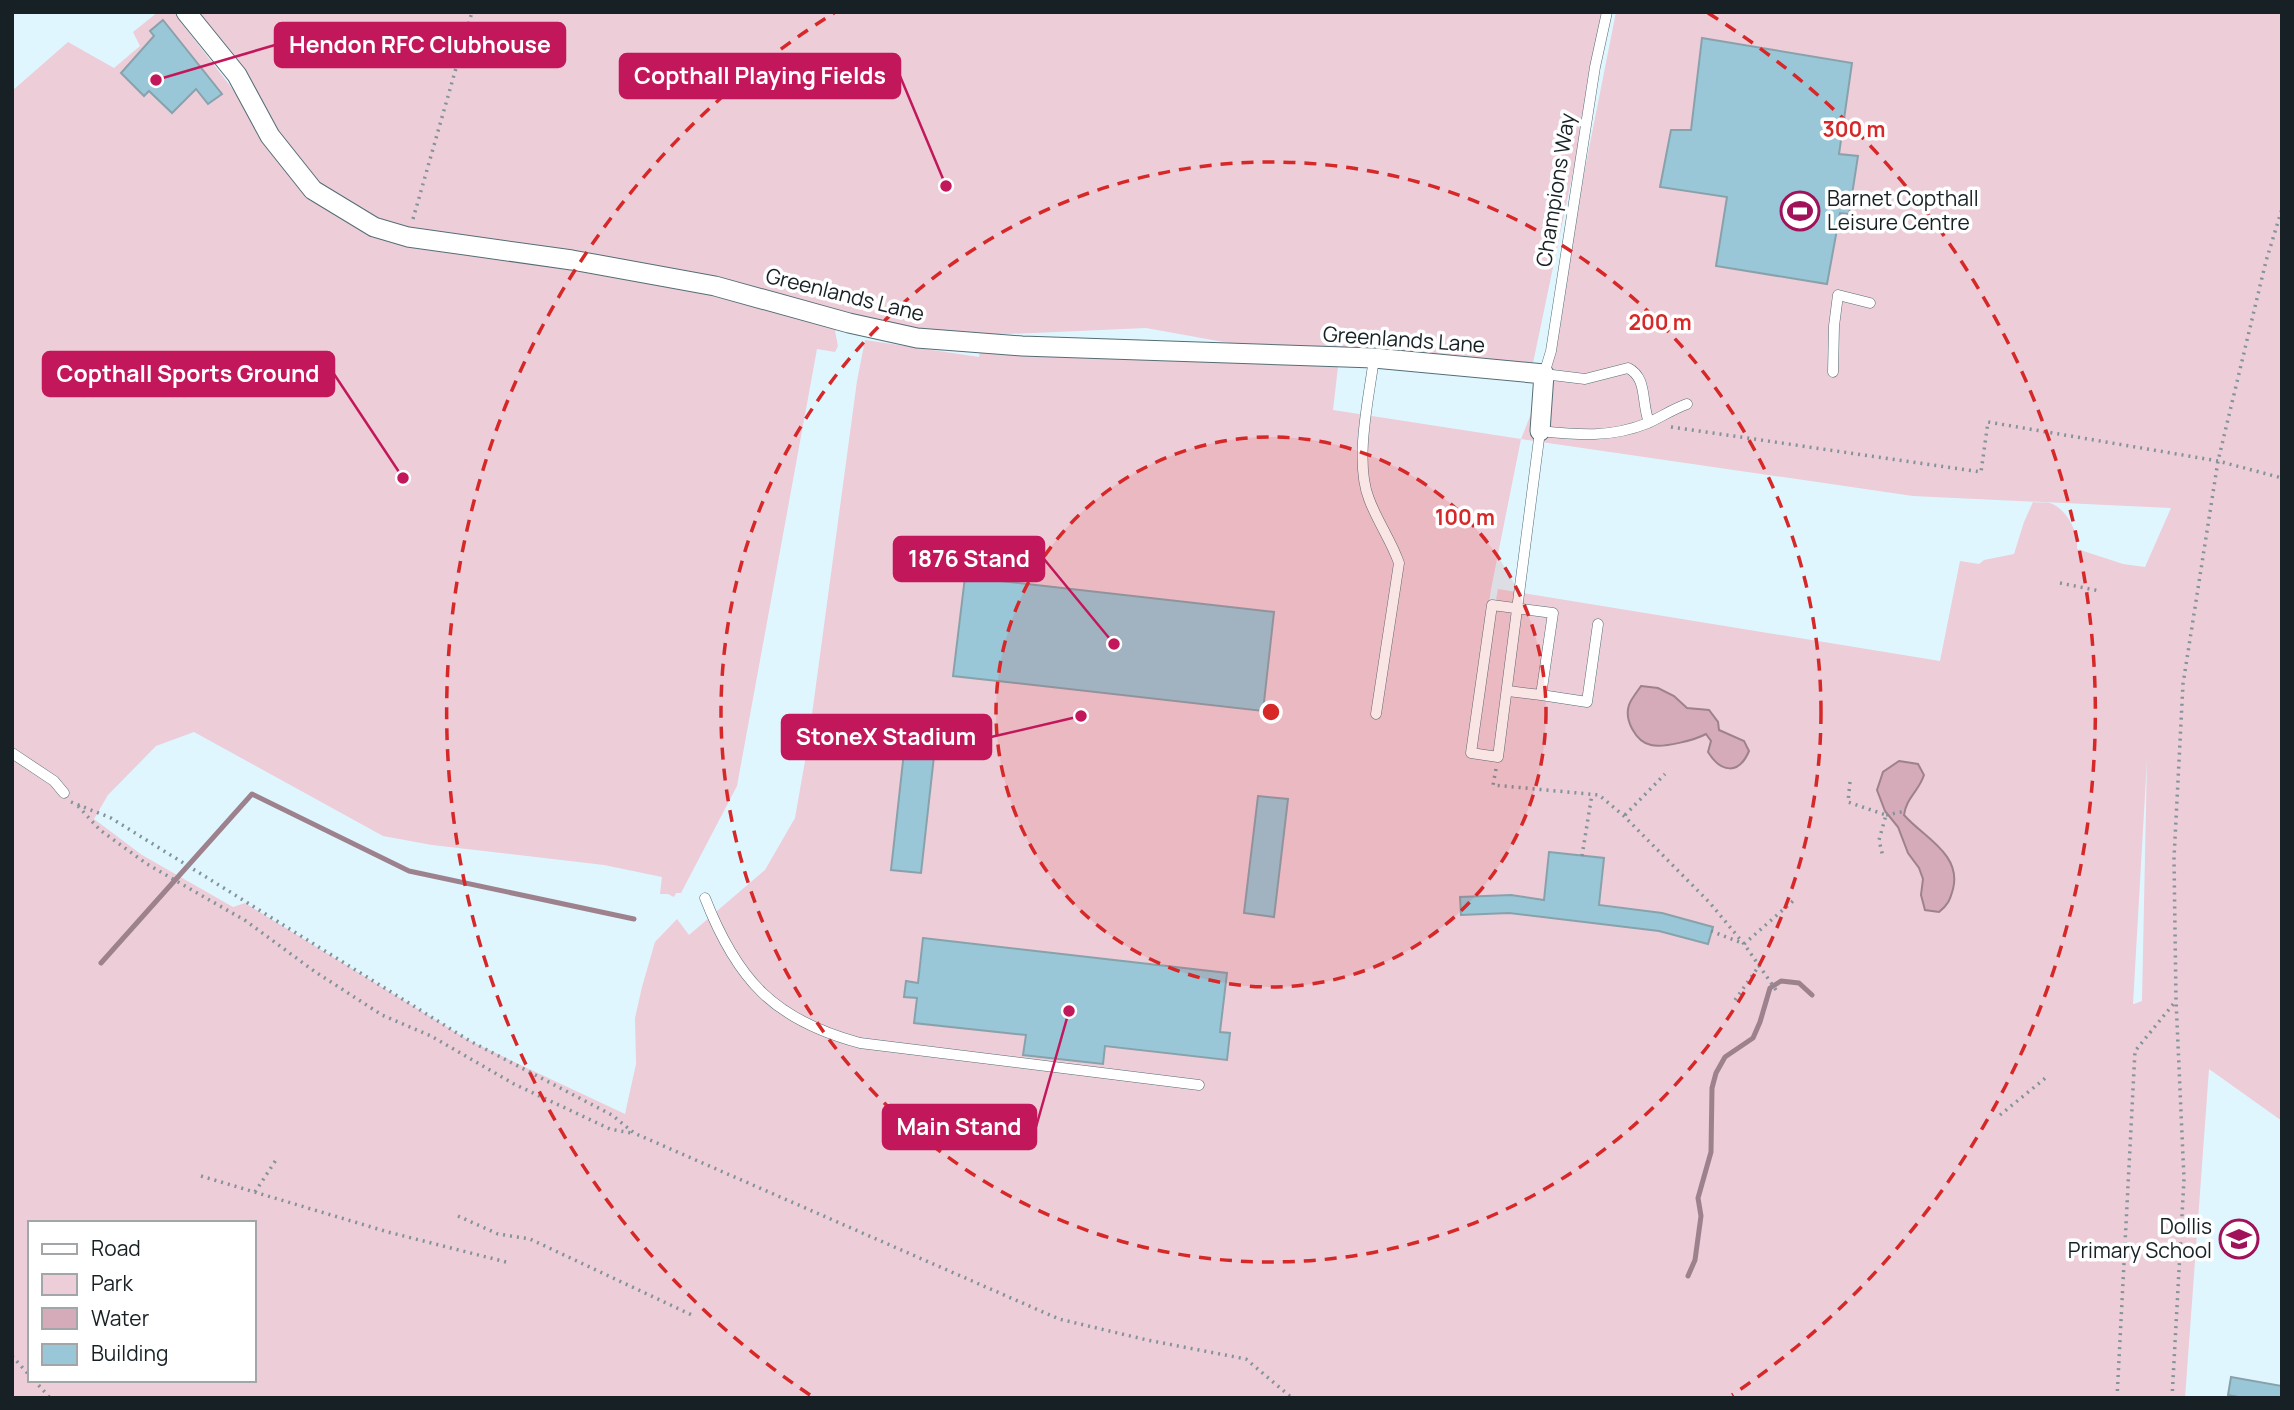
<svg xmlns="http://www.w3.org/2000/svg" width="2294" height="1410" viewBox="0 0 2294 1410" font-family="Manrope,sans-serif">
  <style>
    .green { fill: #edcdd7; fill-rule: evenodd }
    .water { fill: #d6abb9; stroke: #9d828d; stroke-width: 2 }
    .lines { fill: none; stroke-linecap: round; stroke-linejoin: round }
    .stream { stroke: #9d828d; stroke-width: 5 }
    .building { fill: #9ac7d7; stroke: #88a2ac; stroke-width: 2 }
    .service-casing { stroke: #546d75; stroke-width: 11 }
    .minor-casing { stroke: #546d75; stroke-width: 21 }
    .path { stroke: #829399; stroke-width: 3.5; stroke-dasharray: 2 5; stroke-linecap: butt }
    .service { stroke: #fff; stroke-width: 10 }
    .minor { stroke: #fff; stroke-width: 19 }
    .ring { fill: none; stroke: #d62828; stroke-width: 3.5; stroke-dasharray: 12 9 }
    .labels { text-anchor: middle; stroke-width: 7; stroke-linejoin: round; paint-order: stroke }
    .street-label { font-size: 21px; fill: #172125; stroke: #fff }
    .poi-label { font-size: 21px; fill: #172125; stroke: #fff; text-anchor: start }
    .centre { fill: #d62828; stroke: #fff; stroke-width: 3.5 }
    .ring-label { font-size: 21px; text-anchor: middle; font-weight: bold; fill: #d62828; stroke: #fff; stroke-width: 7; stroke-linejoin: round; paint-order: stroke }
    .leader { fill: none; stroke: #c2185b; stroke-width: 2.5 }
    .callout-dot { fill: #c2185b; stroke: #fff; stroke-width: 2.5 }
    .callout { fill: #c2185b; stroke: #c2185b; stroke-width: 2.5 }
    .callout-label { font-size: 23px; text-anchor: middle; font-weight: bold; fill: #fff }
  </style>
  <rect width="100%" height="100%" fill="#dff6fe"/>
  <path class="green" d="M158 12H1609L1595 67 1533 363 1301 356 1146 328 917 338 849 323 835 331 838 346 835 352 817 349 737 786 681 893H676L674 897 668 894H660L662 877 604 865 432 845 383 836 194 732 156 746 108 795 94 819 142 855 233 907 245 903 470 1041 625 1114 636 1064 635 1018 642 987 655 942 677 919 689 935 765 870 795 818 808 744 857 381 865 340 979 357 980 351 1338 367 1333 410 1521 439 1542 386 1616 12H2282V1121L2209 1069 2185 1398H12V91L68 42 114 68 140 46 133 32ZM180 21 301 161 293 167ZM1521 439 1913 496 2171 508 2145 567 2123 564 2077 549C2079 533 2067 509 2050 503 2046 502 2038 503 2033 502L2024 522 2014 554 1984 560 1979 564 1960 561 1940 661 1498 589 1470 739 1491 589ZM2147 760 2142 1001 2134 1004H2133ZM30 1223H254V1380H30Z"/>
  <path class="water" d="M1641 686 1658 688 1674 696 1687 708 1709 710 1718 722 1719 730 1744 741 1749 751C1739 775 1721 773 1708 752L1711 741 1706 734C1695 740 1664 748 1651 745 1636 742 1624 720 1629 705 1631 699 1637 692 1641 686Z
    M1899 761 1918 764 1924 775C1919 791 1906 798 1904 815 1923 837 1962 854 1953 889 1950 900 1948 905 1939 912L1925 910 1921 895 1923 879 1919 868 1908 853 1898 827 1885 811 1877 790 1883 772Z"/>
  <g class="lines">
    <path class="stream" d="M101 963 252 794 409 871 634 919
      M1688 1276 1695 1260 1701 1216 1698 1198 1711 1152 1712 1088 1716 1073 1725 1057 1753 1038 1760 1022 1770 988 1781 981 1799 983 1812 995"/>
  </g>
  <path class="building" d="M163 20 222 94 208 104 196 89 172 113 149 91 144 96 121 73 154 36 150 31Z
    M1702 38 1852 63 1839 154 1858 156 1849 214 1840 213 1827 284 1716 266 1727 197 1660 187 1671 130H1691Z
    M965 577 1274 612 1263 711 953 676Z
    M904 752 934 756 921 873 891 870Z
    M1258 796 1288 799 1274 917 1244 913Z
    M1549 852 1604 858 1599 905 1662 913 1713 927 1708 944 1659 931 1509 913 1461 915 1460 897 1511 895 1544 900Z
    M923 938 1227 973 1220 1032 1230 1033 1227 1060 1105 1046 1103 1064 1023 1055 1026 1035 914 1023 917 998 904 997 906 981 918 983Z
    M2231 1377 2282 1386V1398H2244L2228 1395Z"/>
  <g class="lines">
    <defs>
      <path id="service" d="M1607 12 1595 67 1551 351 1544 374 1585 379 1628 368C1648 378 1641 403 1649 422
        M1374 358C1369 398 1354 461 1369 499 1377 521 1391 540 1399 563L1376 714
        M1833 372 1834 326 1838 295 1870 303
        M1598 624 1587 702 1541 695 1553 613 1492 605 1471 753 1498 757 1540 431C1579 435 1611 438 1648 423 1661 417 1673 409 1687 404
        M1508 691 1541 695
        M12 753 54 781 64 793
        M705 898C737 980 774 1020 860 1043L1199 1085"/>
      <path id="minor" d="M186 12 237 75 270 136 313 190 374 227 408 237 572 260 715 286 849 323 917 338 1022 346 1374 358 1544 374 1540 431"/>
    </defs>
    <use href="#service" class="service-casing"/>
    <use href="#minor" class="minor-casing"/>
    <path class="path" d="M413 219 472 12
      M1671 427 1981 472 1988 422 2218 461 2282 478
      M2060 583 2100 591
      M1496 769 1493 785 1599 795 1624 816 1710 903 1744 944 1776 990
      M1850 782 1848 802 1886 815 1879 840 1883 857
      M71 802 111 818 470 1041 612 1115 634 1133 1059 1319 1147 1340 1246 1359 1292 1398
      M78 806 100 830 147 864 246 921 314 971 382 1015 431 1036 514 1084 610 1129 631 1133
      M1625 815 1665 774
      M1886 815 1906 811
      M1582 856 1592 794
      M1711 931 1742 943
      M1744 944 1793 901
      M1735 1000 1759 966
      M2000 1115 2048 1076
      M201 1176 388 1232 510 1263
      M255 1192 276 1160
      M458 1216 498 1234 530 1239 694 1316
      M12 1356 30 1376
      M34 1380 50 1398
      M2117 1398 2135 1051 2175 1002
      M2172 1398 2184 1179 2176 1000 2174 858 2183 684 2218 461 2266 261 2282 209"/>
    <use href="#service" class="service"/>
    <use href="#minor" class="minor"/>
  </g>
  <circle cx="1271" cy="712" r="275" fill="#d62828" fill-opacity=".12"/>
  <g class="ring">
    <circle cx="1271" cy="712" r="275"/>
    <circle cx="1271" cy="712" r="550"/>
    <path d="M810 1395A824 824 0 0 1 834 13M1708 13A824 824 0 0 1 1732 1395"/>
  </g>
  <defs>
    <symbol id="stadium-ring" viewBox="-11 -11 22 22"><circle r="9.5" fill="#fff" stroke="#a0125a" stroke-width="1.5"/><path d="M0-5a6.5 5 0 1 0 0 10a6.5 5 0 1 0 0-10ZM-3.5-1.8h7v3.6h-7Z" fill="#a0125a"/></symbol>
    <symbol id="school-ring" viewBox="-11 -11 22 22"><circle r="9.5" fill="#fff" stroke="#a0125a" stroke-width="1.5"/><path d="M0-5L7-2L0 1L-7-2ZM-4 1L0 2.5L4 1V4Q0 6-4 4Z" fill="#a0125a"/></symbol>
  </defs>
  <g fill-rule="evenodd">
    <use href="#stadium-ring" x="1778" y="189" width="44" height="44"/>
    <use href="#school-ring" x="2217" y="1217" width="44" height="44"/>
  </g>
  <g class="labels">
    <g class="street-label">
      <text transform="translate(1556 190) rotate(-81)" y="7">Champions Way</text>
      <text transform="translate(845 295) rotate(14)" y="7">Greenlands Lane</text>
      <text transform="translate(1404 340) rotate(4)" y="7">Greenlands Lane</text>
    </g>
    <g class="poi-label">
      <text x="1827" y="206">Barnet Copthall<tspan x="1827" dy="24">Leisure Centre</tspan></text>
      <text x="2212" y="1234" text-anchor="end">Dollis<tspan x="2212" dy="24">Primary School</tspan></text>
    </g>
  </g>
  <circle cx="1271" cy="712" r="10" class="centre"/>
  <g class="ring-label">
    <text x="1854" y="137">300 m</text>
    <text x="1660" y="330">200 m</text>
    <text x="1465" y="525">100 m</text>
  </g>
  <path class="leader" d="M156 80L275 45M946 186L900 76M403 478L334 374M1114 644L1044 559M1081 716L991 737M1069 1011L1036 1127"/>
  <g class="callout-dot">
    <circle cx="156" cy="80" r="7"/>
    <circle cx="946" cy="186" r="7"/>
    <circle cx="403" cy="478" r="7"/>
    <circle cx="1114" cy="644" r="7"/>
    <circle cx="1081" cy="716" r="7"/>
    <circle cx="1069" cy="1011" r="7"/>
  </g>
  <g class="callout">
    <rect x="275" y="23" width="290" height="44" rx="7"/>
    <rect x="620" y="54" width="280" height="44" rx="7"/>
    <rect x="43" y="352" width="291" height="44" rx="7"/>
    <rect x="894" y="537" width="150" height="44" rx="7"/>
    <rect x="782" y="715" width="209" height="44" rx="7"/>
    <rect x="883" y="1105" width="153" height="44" rx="7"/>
  </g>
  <g class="callout-label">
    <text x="420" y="53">Hendon RFC Clubhouse</text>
    <text x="760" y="84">Copthall Playing Fields</text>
    <text x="188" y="382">Copthall Sports Ground</text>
    <text x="969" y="567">1876 Stand</text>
    <text x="886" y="745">StoneX Stadium</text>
    <text x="959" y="1135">Main Stand</text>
  </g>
  <rect width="2294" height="1410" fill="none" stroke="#172125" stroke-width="28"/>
  <rect x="28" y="1221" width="228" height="161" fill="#ffffff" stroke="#a2a6a8" stroke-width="2"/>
  <rect x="42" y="1244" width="35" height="10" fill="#ffffff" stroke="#a2a6a8" stroke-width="2"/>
  <text x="91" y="1256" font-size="21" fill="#172125">Road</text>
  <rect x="42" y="1274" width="35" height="21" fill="#edcdd7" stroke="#a2a6a8" stroke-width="2"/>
  <text x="91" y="1291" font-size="21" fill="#172125">Park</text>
  <rect x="42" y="1308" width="35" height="21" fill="#d6abb9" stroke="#a2a6a8" stroke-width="2"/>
  <text x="91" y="1326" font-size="21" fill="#172125">Water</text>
  <rect x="42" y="1344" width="35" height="21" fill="#9ac7d7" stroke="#a2a6a8" stroke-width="2"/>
  <text x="91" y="1361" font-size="21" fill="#172125">Building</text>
</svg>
